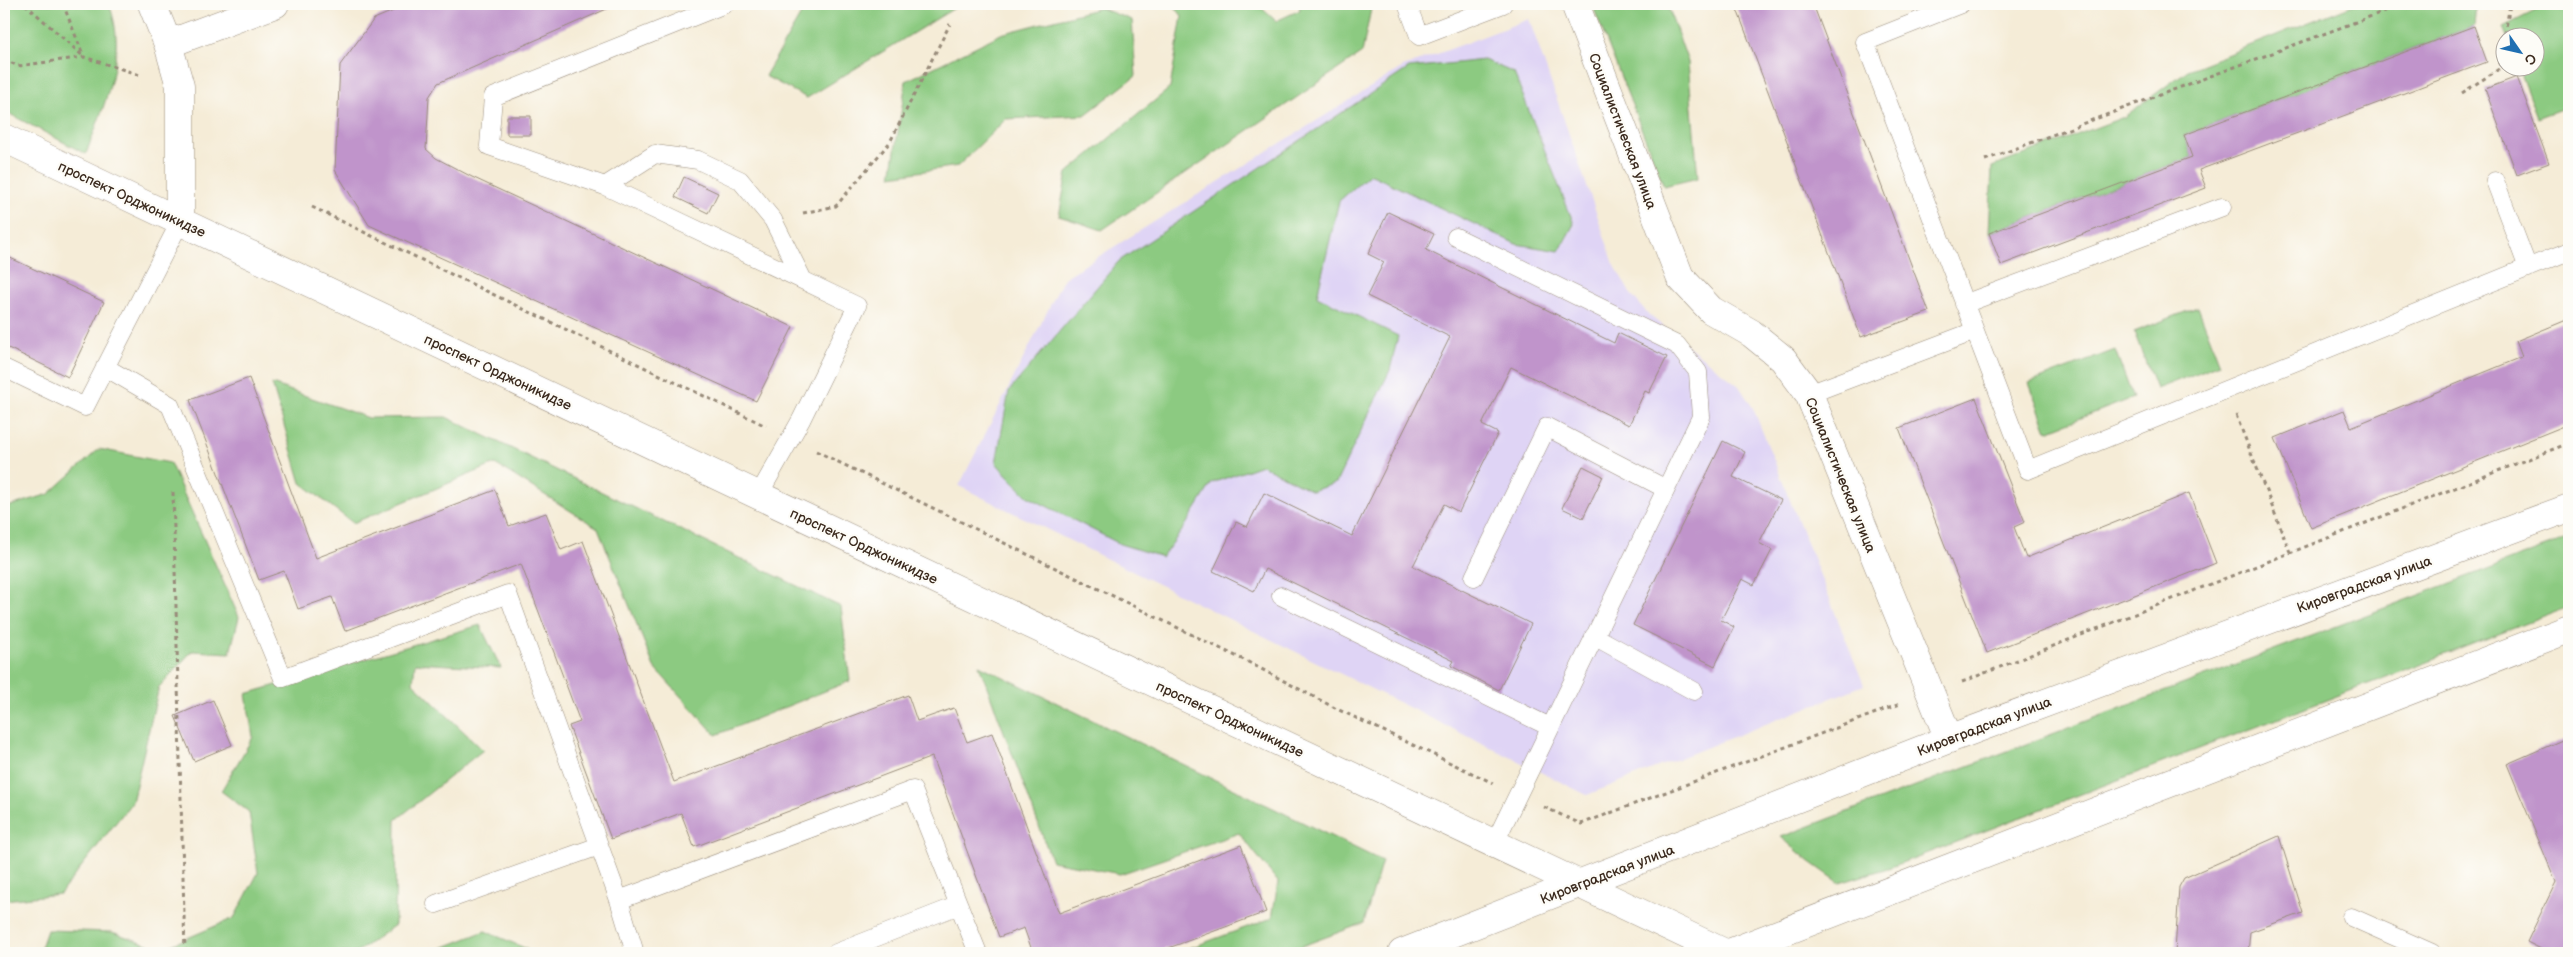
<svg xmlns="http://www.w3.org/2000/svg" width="2573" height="957" viewBox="0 0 2573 957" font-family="'Balsamiq Sans',sans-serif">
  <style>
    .built { fill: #dfd4f5 }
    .green { fill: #8cca81; stroke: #647a50 }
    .building { fill: #c094cb }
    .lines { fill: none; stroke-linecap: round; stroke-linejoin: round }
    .service-casing { stroke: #988b7a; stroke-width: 19 }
    .minor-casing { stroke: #988b7a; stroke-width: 29 }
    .tertiary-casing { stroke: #988b7a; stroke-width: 29 }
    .secondary-casing { stroke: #988b7a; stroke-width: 29 }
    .path { stroke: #988b7a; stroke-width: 3; stroke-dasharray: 4 4; stroke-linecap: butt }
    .service { stroke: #fff; stroke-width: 18 }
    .minor { stroke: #fff; stroke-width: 28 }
    .tertiary { stroke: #fff; stroke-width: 28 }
    .secondary { stroke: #fff; stroke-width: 28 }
    .labels { text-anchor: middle; stroke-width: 4.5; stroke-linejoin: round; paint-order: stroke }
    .street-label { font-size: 14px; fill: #3b2a1e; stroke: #fdfcf7 }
  </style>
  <rect width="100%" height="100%" fill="#fdfcf7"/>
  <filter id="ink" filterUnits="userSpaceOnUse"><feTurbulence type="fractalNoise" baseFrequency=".02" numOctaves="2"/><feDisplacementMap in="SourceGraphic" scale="10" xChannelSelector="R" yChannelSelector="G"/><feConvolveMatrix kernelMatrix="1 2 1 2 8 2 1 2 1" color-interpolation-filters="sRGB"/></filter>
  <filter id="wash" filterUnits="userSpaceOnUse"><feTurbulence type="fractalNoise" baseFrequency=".0096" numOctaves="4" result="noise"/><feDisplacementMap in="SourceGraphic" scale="20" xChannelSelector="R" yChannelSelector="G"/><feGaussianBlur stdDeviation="1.12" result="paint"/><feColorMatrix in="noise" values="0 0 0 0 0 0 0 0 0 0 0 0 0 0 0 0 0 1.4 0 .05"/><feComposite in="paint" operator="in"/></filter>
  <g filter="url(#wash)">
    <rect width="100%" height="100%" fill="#f5ecd7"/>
    <path class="built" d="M1529 19 1614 264 1630 293 1650 316 1739 386 1753 408 1864 685 1587 795 959 486 1064 278 1403 67Z"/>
    <path class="green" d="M4 4H109C129 55 103 106 86 154L4 111Z
      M807 4H961L807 98 765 76Z
      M1173 4H1257L1276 21 1300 10 1299 4H1372L1362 53 1102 230 1059 216 1067 173 1170 88 1182 16Z
      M1592 4H1667L1688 62 1698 178 1664 186Z
      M2355 4H2476L2474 26 2184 135 2192 157 1989 233 1992 167 2124 117 2188 70Z
      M2549 4H2569V106L2537 118 2518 68H2536V38L2507 37 2503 27Z
      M1100 8 1132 20 1136 76 1085 115 1006 119 958 166 891 176 906 81 1001 34Z
      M1484 60 1514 73 1574 224 1559 251 1516 244 1370 174 1339 201 1317 296 1398 336 1390 370 1336 483 1312 491 1262 465 1212 483 1184 528 1162 557 1120 544 1027 496 996 463 1009 391 1119 261 1409 68Z
      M2198 307 2220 364 2156 389 2134 332Z
      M2115 350 2133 398 2047 431 2029 383Z
      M272 384 369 418 446 417 841 607 850 681 716 735 654 667 598 528 495 464 353 523 301 483Z
      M99 449 170 463 239 617 230 653 192 651 159 687 132 802 60 894 4 900V508L49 494Z
      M2569 538V607L1891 867 1840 883 1809 861 1781 837Z
      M480 625 501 668 415 663 413 683 483 750 396 820 395 925 356 953H39L47 930 112 932 162 949 234 918 258 873 249 812 221 791 253 737 246 694Z
      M979 665 1382 861 1364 923 1283 953H1176L1272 918 1278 882 1239 833 1120 874 1052 861Z
      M485 931 527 949 524 953H429Z"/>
    <g id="blocks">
      <path class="building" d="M410 4H618L438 83 429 97 426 149 436 158 472 177 793 327 756 401 369 225 335 170 340 65 374 19Z
        M1735 4H1813L1929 312 1861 337Z
        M2474 26 2487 62 2199 170 2206 188 2001 265 1989 233 2192 157 2184 135Z
        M2517 77 2549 163 2517 175 2485 89Z
        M507 116H531V135H507Z
        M684 177 718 193 708 213 675 197Z
        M1388 212 1434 234 1426 250 1614 343 1618 333 1667 357 1649 393 1645 391 1629 425 1511 367 1482 425 1498 433 1459 512 1444 504 1413 566 1531 624 1499 690 1451 666 1454 661 1265 569 1254 591 1213 571 1236 522 1247 527 1264 493 1352 536 1450 337 1367 296 1384 262 1368 254Z
        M4 255 104 302 68 377 4 346Z
        M2569 319V424L2311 528 2275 438 2344 410 2351 427 2522 357 2516 341Z
        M249 378 316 558 495 490 509 526 546 513 561 550 583 541 674 782 908 695 917 721 954 708 967 742 992 733 1059 913 1241 845 1266 912 1155 953H1033L1024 928 999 937 932 757 694 847 681 813 611 839 569 726 580 722 521 564 345 631 332 597 298 609 284 571 259 580 190 400Z
        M1976 398 2025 522 2014 527 2026 558 2189 493 2216 563 1987 653 1899 428Z
        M1723 441 1745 452 1733 477 1781 500 1759 543 1772 550 1754 585 1742 579 1721 620 1734 627 1715 666 1633 625Z
        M1583 466 1603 476 1583 518 1562 508Z
        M213 700 232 745 194 761 175 716Z
        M2569 737V953H2549L2527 942 2556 882 2507 764Z
        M2279 836 2303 913 2250 932 2248 953H2175L2179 887 2184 878Z"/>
    </g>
  </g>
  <g filter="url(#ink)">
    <use href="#blocks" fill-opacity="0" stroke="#988b7a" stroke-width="1"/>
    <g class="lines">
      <defs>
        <path id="service" d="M725 4 493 97 489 146 605 186 857 306 801 420 758 496
          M1407 4 1419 36 1503 4
          M2495 181 2528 268
          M605 186 655 154 698 160 740 180 773 220 803 280
          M1456 237 1677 345 1698 372 1701 417 1494 844
          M1964 304 2222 207
          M1975 331 2028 470 2569 251
          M105 367 170 405 283 678 508 594 619 900 913 790 978 953
          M4 368 85 407 180 222
          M1809 394 1975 331 1865 42 1961 4
          M1474 577 1547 427 1666 489
          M1281 596 1550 727
          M1594 636 1694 691
          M619 900 635 953
          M436 904 599 846
          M2351 917 2432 953
          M836 953 959 905"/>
        <path id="minor" d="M152 4 168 44 180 86V222
          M1575 4 1680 277 1711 310 1751 333 1783 359 1809 394 1949 739
          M168 44 275 4"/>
        <path id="tertiary" d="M4 138 1725 953"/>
        <path id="secondary" d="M1402 953 1949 739 2569 508
          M1729 953 2569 629"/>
      </defs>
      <use href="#service" class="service-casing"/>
      <use href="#minor" class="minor-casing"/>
      <use href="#tertiary" class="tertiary-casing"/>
      <use href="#secondary" class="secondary-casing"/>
      <path class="path" d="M25 4 84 57
        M63 4 84 57
        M4 59 18 66 84 57 140 75
        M2462 93 2499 69 2510 4
        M1985 160 2404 4
        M312 207 766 426
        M803 213 836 206 890 142 950 24
        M2236 415 2290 552
        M816 451 1250 663 1335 708 1493 783
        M173 492 185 953
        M1962 682 2569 443
        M1544 807 1581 824 1900 704"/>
      <use href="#service" class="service"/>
      <use href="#minor" class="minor"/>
      <use href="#tertiary" class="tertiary"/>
      <use href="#secondary" class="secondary"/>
    </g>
  </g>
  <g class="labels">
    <g class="street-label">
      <text transform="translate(1623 131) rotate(69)" y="5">Социалистическая улица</text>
      <text transform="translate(132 199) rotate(25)" y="5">проспект Орджоникидзе</text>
      <text transform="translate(498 372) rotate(25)" y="5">проспект Орджоникидзе</text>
      <text transform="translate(1841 475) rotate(68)" y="5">Социалистическая улица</text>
      <text transform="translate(864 546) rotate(25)" y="5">проспект Орджоникидзе</text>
      <text transform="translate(2364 584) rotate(-20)" y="5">Кировградская улица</text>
      <text transform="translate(1230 719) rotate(25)" y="5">проспект Орджоникидзе</text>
      <text transform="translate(1984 726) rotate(-21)" y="5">Кировградская улица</text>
      <text transform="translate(1607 874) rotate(-21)" y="5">Кировградская улица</text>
    </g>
  </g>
  <rect width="2573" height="957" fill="none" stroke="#fdfcf7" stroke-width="20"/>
  <g transform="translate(2520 52) rotate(124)"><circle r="24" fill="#fdfcf7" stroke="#afa8a0"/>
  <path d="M0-4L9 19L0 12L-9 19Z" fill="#1f6fb2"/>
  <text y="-8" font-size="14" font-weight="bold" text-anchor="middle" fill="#3b2a1e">С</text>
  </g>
</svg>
